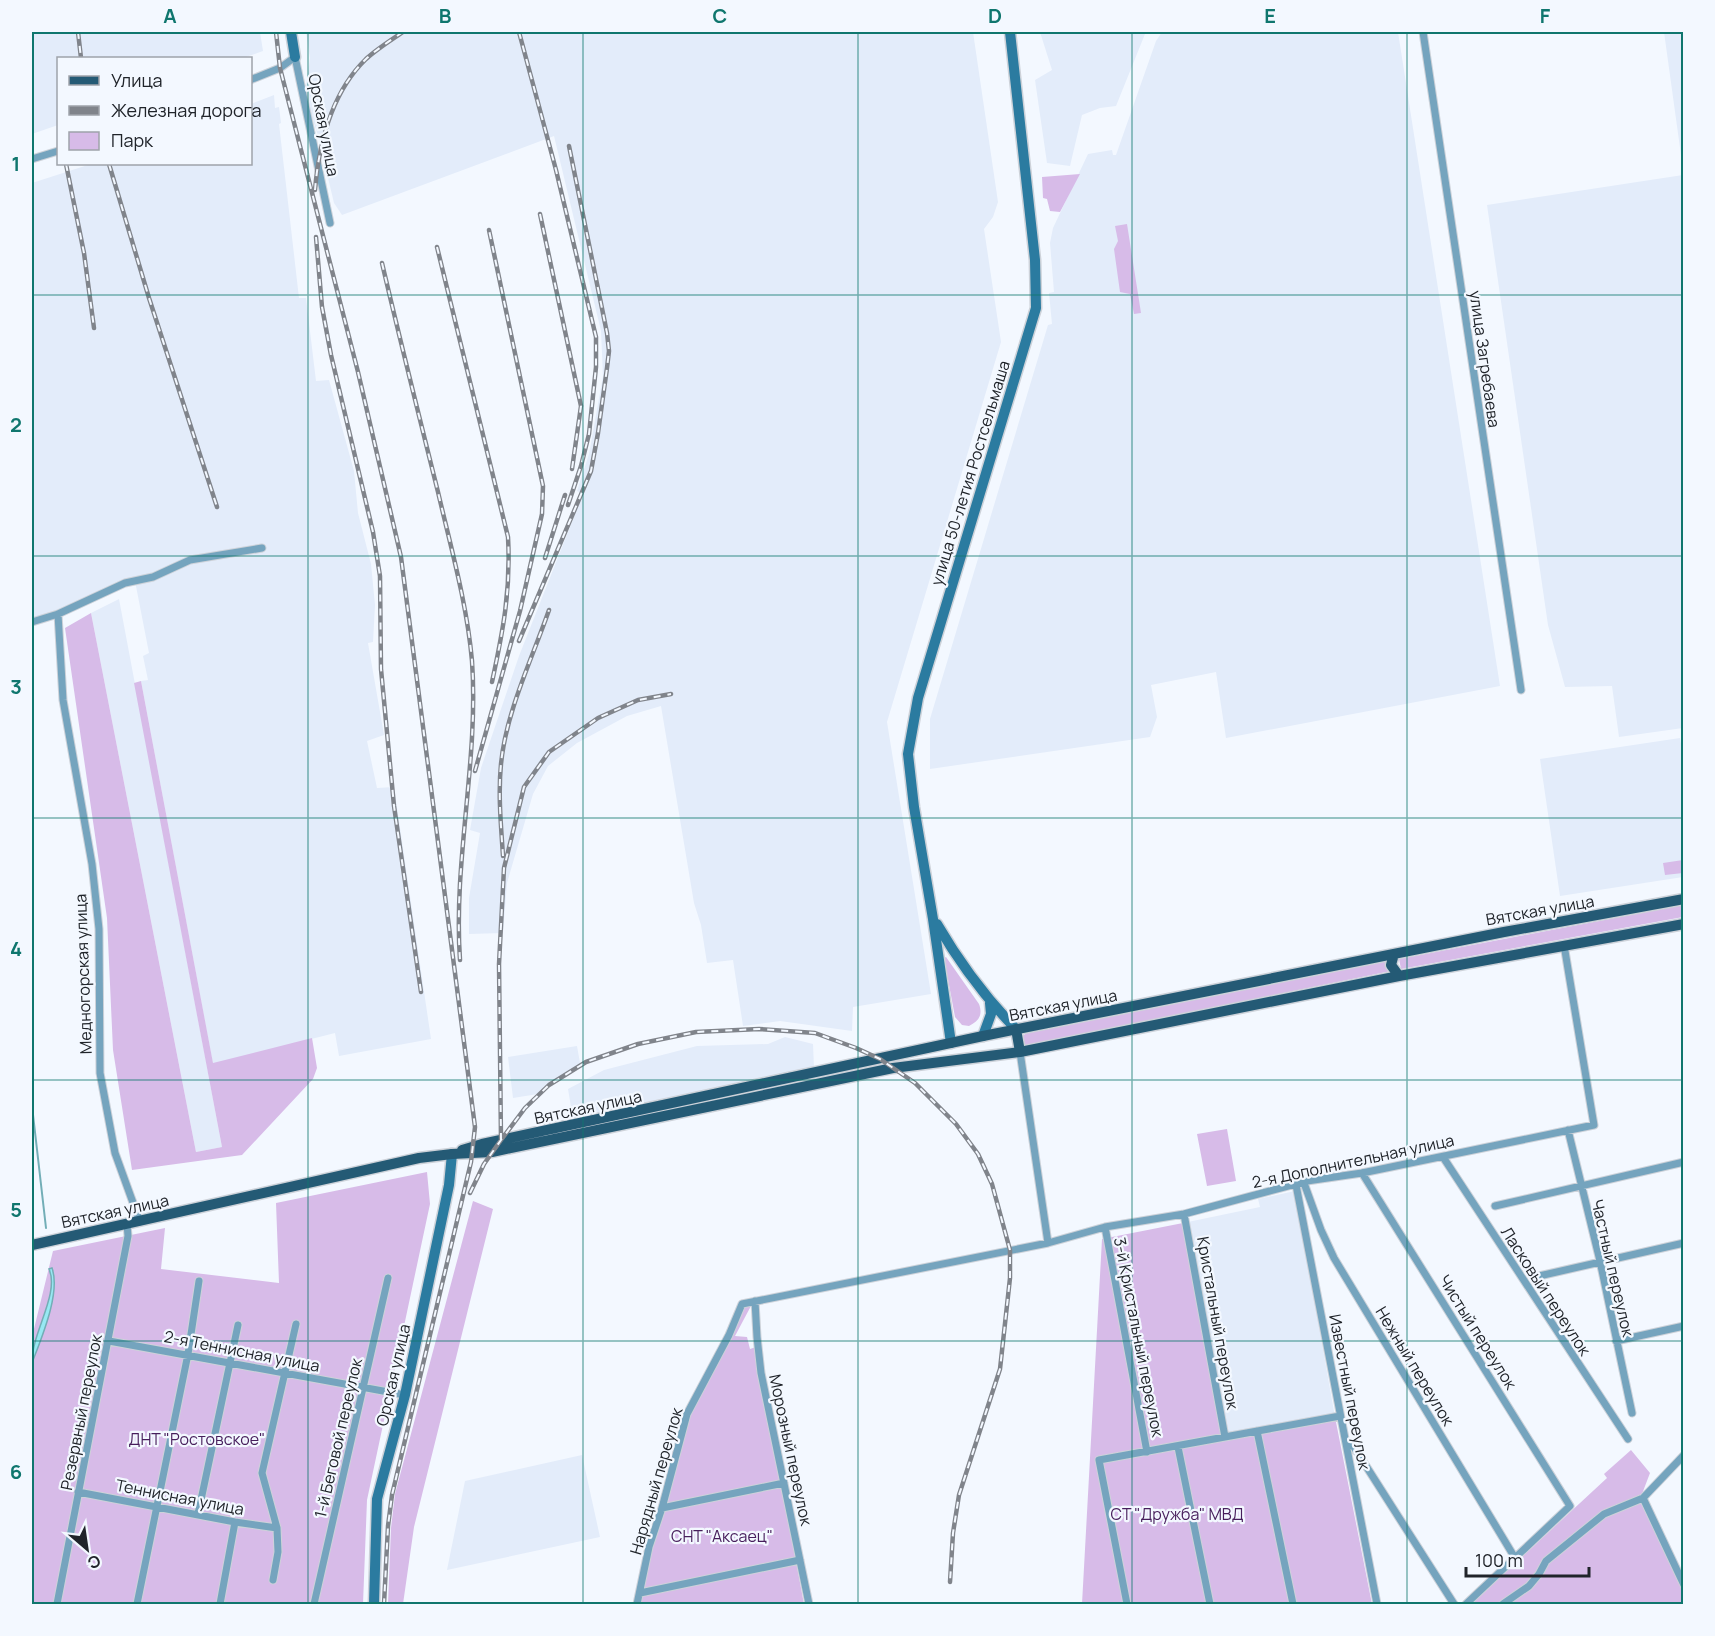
<svg xmlns="http://www.w3.org/2000/svg" width="1715" height="1636" viewBox="0 0 1715 1636" font-family="Manrope,sans-serif">
  <style>
    .built { fill: #e3ecfa }
    .green { fill: #d7bbe8 }
    .water { fill: #97e9f3; stroke: #73aeb7; stroke-width: 1.5 }
    .lines { fill: none; stroke-linecap: round; stroke-linejoin: round }
    .stream { stroke: #73aeb7; stroke-width: 2 }
    .street-casing { stroke: #cdd2d9; stroke-width: 9 }
    .secondary-casing { stroke: #cdd2d9; stroke-width: 13 }
    .primary-casing { stroke: #cdd2d9; stroke-width: 13 }
    .street { stroke: #75a4be; stroke-width: 7 }
    .secondary { stroke: #2b7ba0; stroke-width: 10 }
    .primary { stroke: #245a75; stroke-width: 10 }
    .rail-casing { stroke: #80848b; stroke-width: 4.5 }
    .rail { stroke: #f3f8ff; stroke-width: 2; stroke-dasharray: 7; stroke-linecap: butt }
    .grid { fill: none; stroke: #0f766e; stroke-width: 1.5; stroke-opacity: 0.55 }
    .labels { text-anchor: middle; stroke-width: 4.5; stroke-linejoin: round; paint-order: stroke }
    .street-label { font-size: 16px; fill: #20242a; stroke: #f3f8ff }
    .park-label { font-size: 16px; fill: #471e5c; stroke: #f3f8ff }
    .neatline { fill: none; stroke: #0f766e; stroke-width: 2 }
    .grid-label { font-size: 20px; text-anchor: middle; font-weight: bold; fill: #0f766e }
  </style>
  <rect width="100%" height="100%" fill="#f3f8ff"/>
  <path class="built" d="M32 32H260L263 51 243 58H58V125L32 134Z
    M306 32H973L998 202 993 217 984 229 1001 342 887 722 931 994 853 1007 852 1031 780 1021 743 1026 733 960 707 963 701 925 694 903 661 706 627 716 577 743 548 766 533 794 507 883 503 933 469 934V898L480 833 470 830 481 768 519 656 583 494 577 491 589 454 603 376 601 331 554 136 342 215 334 203 324 161 326 148 319 139 310 111 306 86 310 58Z
    M1040 32H1144L1145 34 1116 106 1100 108 1082 115 1070 166 1047 163 1035 80 1052 70Z
    M1162 32H1398L1500 686 1226 738 1216 672 1151 685 1157 717 1150 737 930 769V719L1048 325 1052 324 1049 293 1054 292 1050 243 1053 228 1088 154 1112 150 1113 155H1116L1156 41Z
    M1664 32H1683L1684 155H1681Z
    M274 95 275 108 279 107 281 123 279 124 299 298H306L316 381 329 380 354 471 358 513 371 564 375 605 373 642 368 643 384 735 367 741 377 788 394 787 431 1039 339 1056 335 1033 213 1064 141 681 148 680 143 656 149 653 135 581 32 623V183L91 164H250L251 104Z
    M1683 175V728L1619 737 1612 686 1565 687 1548 625 1487 205Z
    M119 599 222 1147 196 1152 91 613Z
    M1680 738 1684 760 1683 877 1560 896 1540 759Z
    M785 1037 813 1044 814 1068 573 1119 568 1089 604 1070 697 1046 768 1044Z
    M577 1046 580 1063 538 1094 513 1098 508 1057Z
    M1295 1191 1335 1417 1224 1438 1183 1223 1260 1207 1258 1199Z
    M582 1455 600 1537 447 1570 465 1481Z"/>
  <path class="green" d="M1080 174 1060 212 1050 211 1047 199 1043 198 1042 177Z
    M1127 224 1141 313 1134 314 1130 294 1120 292 1114 249 1118 241 1115 226Z
    M91 613 196 1152 222 1147 134 683 141 681 213 1063 312 1038 317 1068 313 1079 242 1155 132 1170 113 1050 107 918 65 628Z
    M1683 860V873L1665 875 1663 863Z
    M1683 905V917L1401 969 1399 959Z
    M946 957 979 1004C983 1015 979 1021 969 1026L962 1025 955 1017 944 958Z
    M1388 961 1391 971 1031 1045H1024L1022 1036 1027 1033Z
    M1227 1129 1236 1181 1207 1186 1197 1134Z
    M427 1172 430 1204 367 1500 363 1604H32V1337L53 1251 165 1228 161 1269 279 1283 276 1203Z
    M473 1201 493 1209 414 1527 403 1604H388L391 1528 395 1494Z
    M1183 1223 1224 1438 1335 1417 1372 1604H1082L1102 1239Z
    M752 1304 735 1336 747 1337 750 1349 756 1347 804 1604H636L676 1443 743 1305Z
    M1631 1450 1650 1473 1642 1494V1502L1683 1592V1604H1471L1607 1478 1604 1474Z"/>
  <path class="water" d="M52 1268C61 1293 41 1339 32 1363 31 1334 60 1294 49 1269Z"/>
  <g class="lines">
    <path class="stream" d="M32 1106 46 1228"/>
    <defs>
      <path id="street" d="M1423 32 1521 690
        M250 80 280 68 295 57 330 223
        M32 159 58 151
        M58 614 63 700 92 864 99 929 100 1073 115 1153 140 1222
        M32 622 58 614 125 583 153 577 190 560 262 548
        M1020 1052 1048 1243
        M1568 1130 1600 1261 1632 1413
        M1443 1157 1628 1439
        M1362 1173 1570 1506 1466 1604
        M1304 1183 1321 1230 1334 1258 1515 1558
        M1296 1185 1377 1604
        M1495 1206 1684 1162
        M1184 1214 1225 1437
        M1105 1227 1147 1452
        M1539 1276 1684 1243
        M755 1301 757 1337 761 1373 809 1604
        M109 1341 405 1395
        M1616 1341 1684 1326
        M1257 1431 1293 1604
        M1346 1443 1352 1444 1454 1604
        M1178 1447 1210 1604
        M1684 1455 1643 1498 1684 1585
        M78 1492 235 1522 277 1528
        M662 1508 784 1483
        M198 1514 238 1325
        M273 1580 278 1552 277 1528 262 1473 296 1324
        M640 1593 800 1560
        M57 1604 128 1236 127 1224
        M137 1604 188 1354 199 1281
        M220 1604 235 1522
        M314 1604 388 1278
        M637 1604 649 1547 662 1508 687 1414 729 1335 742 1304 1048 1243 1105 1227 1184 1214 1307 1181 1362 1173 1594 1125 1564 945
        M1127 1604 1099 1460 1340 1416
        M1503 1604 1529 1586 1539 1574 1546 1561 1604 1514 1643 1498"/>
      <path id="secondary" d="M291 32 295 57
        M937 924C959 962 985 997 1016 1029
        M983 1036 991 1014 990 1003
        M951 1043 933 919 914 807 908 754 918 698 1036 308 1035 260 1010 32
        M374 1604 377 1499 405 1395 449 1185 452 1154"/>
      <path id="primary" d="M1394 954 1391 965 1399 976
        M1016 1029 1020 1052
        M462 1150 482 1144 983 1036 1504 932 1684 899
        M32 1245 419 1158 452 1154 492 1152 893 1068 1020 1052 1399 976 1684 924"/>
    </defs>
    <use href="#street" class="street-casing"/>
    <use href="#secondary" class="secondary-casing"/>
    <use href="#primary" class="primary-casing"/>
    <use href="#street" class="street"/>
    <use href="#secondary" class="secondary"/>
    <use href="#primary" class="primary"/>
    <defs>
      <path id="rail" d="M78 32 81 58
        M276 32 280 68 358 372 401 557 475 1127 471 1162 392 1495 388 1526 384 1604
        M519 32 556 170 596 337V367L589 434 581 466 568 505
        M66 164 84 253 94 328
        M109 164 149 298 217 507
        M315 190C319 143 331 93 366 59 377 49 391 40 403 32
        M540 214 581 406 572 469
        M316 237 322 307 331 355 373 532 380 576 381 669 394 806 421 992
        M437 247 508 537C511 590 503 631 492 682
        M382 263C400 340 419 416 438 492 451 548 467 604 472 661 479 760 453 861 460 960
        M545 558 565 495
        M519 641 591 471 598 433 607 368 609 351 607 333 569 146
        M475 771 520 611 542 514 543 486 489 230
        M503 856C501 826 498 794 501 764 506 712 532 659 549 610
        M501 1140 499 964 504 868 524 787 549 752 598 718 638 700 671 694
        M470 1193 484 1164 501 1140 525 1108 549 1085 586 1062 638 1044 696 1032 759 1029 815 1033 856 1048 880 1059 915 1083 956 1124 978 1154 992 1184 1010 1250V1278L1000 1369 959 1495 953 1533 950 1582"/>
    </defs>
    <use href="#rail" class="rail-casing"/>
    <use href="#rail" class="rail"/>
  </g>
  <path class="grid" d="M308 32V1604M583 32V1604M858 32V1604M1132 32V1604M1407 32V1604M32 295H1684M32 556H1684M32 818H1684M32 1080H1684M32 1341H1684"/>
  <g class="labels">
    <g class="street-label">
      <text transform="translate(324 125) rotate(79)" y="6">Орская улица</text>
      <text transform="translate(1485 359) rotate(82)" y="6">улица Загребаева</text>
      <text transform="translate(970 473) rotate(-73)" y="6">улица 50-летия Ростсельмаша</text>
      <text transform="translate(1540 910) rotate(-10)" y="6">Вятская улица</text>
      <text transform="translate(83 974) rotate(-92)" y="6">Медногорская улица</text>
      <text transform="translate(1063 1005) rotate(-11)" y="6">Вятская улица</text>
      <text transform="translate(588 1107) rotate(-12)" y="6">Вятская улица</text>
      <text transform="translate(1353 1161) rotate(-12)" y="6">2-я Дополнительная улица</text>
      <text transform="translate(115 1211) rotate(-12)" y="6">Вятская улица</text>
      <text transform="translate(1613 1268) rotate(77)" y="6">Частный переулок</text>
      <text transform="translate(1546 1291) rotate(57)" y="6">Ласковый переулок</text>
      <text transform="translate(1218 1323) rotate(80)" y="6">Кристальный переулок</text>
      <text transform="translate(1478 1332) rotate(58)" y="6">Чистый переулок</text>
      <text transform="translate(1139 1337) rotate(79)" y="6">3-й Кристальный переулок</text>
      <text transform="translate(242 1351) rotate(11)" y="6">2-я Теннисная улица</text>
      <text transform="translate(1415 1366) rotate(59)" y="6">Нежный переулок</text>
      <text transform="translate(393 1375) rotate(-77)" y="6">Орская улица</text>
      <text transform="translate(1350 1392) rotate(79)" y="6">Известный переулок</text>
      <text transform="translate(81 1412) rotate(-79)" y="6">Резервный переулок</text>
      <text transform="translate(338 1438) rotate(-77)" y="6">1-й Беговой переулок</text>
      <text transform="translate(791 1450) rotate(78)" y="6">Морозный переулок</text>
      <text transform="translate(656 1481) rotate(-74)" y="6">Нарядный переулок</text>
      <text transform="translate(180 1497) rotate(11)" y="6">Теннисная улица</text>
    </g>
    <g class="park-label">
      <text x="197" y="1445">ДНТ "Ростовское"</text>
      <text x="1177" y="1520">СТ "Дружба" МВД</text>
      <text x="722" y="1542">СНТ "Аксаец"</text>
    </g>
  </g>
  <rect width="1715" height="1636" fill="none" stroke="#f3f8ff" stroke-width="66"/>
  <rect x="57" y="57" width="195" height="108" fill="#f3f8ff" stroke="#9fa3aa" stroke-width="1.5"/>
  <rect x="69" y="76" width="30" height="9" fill="#245a75" stroke="#9fa3aa" stroke-width="1.5"/>
  <text x="111" y="87" font-size="18" fill="#20242a">Улица</text>
  <rect x="69" y="106" width="30" height="9" fill="#80848b" stroke="#9fa3aa" stroke-width="1.5"/>
  <text x="111" y="117" font-size="18" fill="#20242a">Железная дорога</text>
  <rect x="69" y="132" width="30" height="18" fill="#d7bbe8" stroke="#9fa3aa" stroke-width="1.5"/>
  <text x="111" y="147" font-size="18" fill="#20242a">Парк</text>
  <g transform="translate(87 1549) rotate(151)" stroke="#f3f8ff" stroke-width="4.5" paint-order="stroke">
  <path d="M0-4.5L10 22L0 15L-10 22Z" fill="#20242a"/>
  <text y="-9" font-size="16" font-weight="bold" text-anchor="middle" fill="#20242a">С</text>
  </g>
  <path d="M1466 1567v9h123v-9" fill="none" stroke="#20242a" stroke-width="3"/>
  <text x="1475" y="1567" font-size="18" fill="#20242a" stroke="#f3f8ff" stroke-width="4.5" paint-order="stroke">100 m</text>
  <rect x="33" y="33" width="1649" height="1570" class="neatline"/>
  <g class="grid-label">
    <text x="170" y="23">A</text>
    <text x="445" y="23">B</text>
    <text x="720" y="23">C</text>
    <text x="995" y="23">D</text>
    <text x="1270" y="23">E</text>
    <text x="1545" y="23">F</text>
    <text x="16" y="171">1</text>
    <text x="16" y="432">2</text>
    <text x="16" y="694">3</text>
    <text x="16" y="956">4</text>
    <text x="16" y="1217">5</text>
    <text x="16" y="1479">6</text>
  </g>
</svg>
